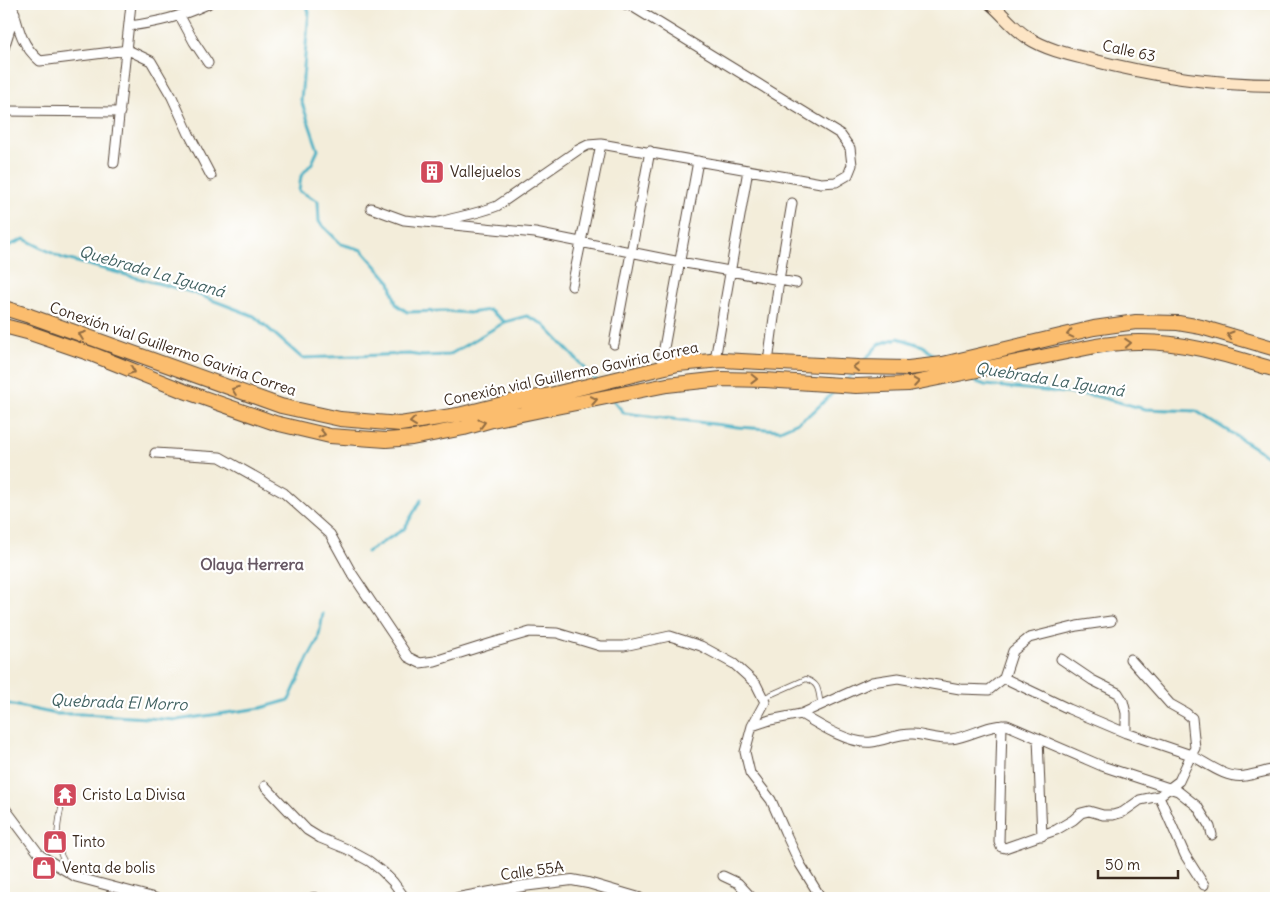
<svg xmlns="http://www.w3.org/2000/svg" width="1280" height="902" viewBox="0 0 1280 902" font-family="Delius,sans-serif">
  <style>
    .lines { fill: none; stroke-linecap: round; stroke-linejoin: round }
    .stream { stroke: #46b0c4; stroke-width: 3 }
    .service-casing { stroke: #57473a; stroke-width: 6 }
    .minor-casing { stroke: #57473a; stroke-width: 11 }
    .tertiary-casing { stroke: #57473a; stroke-width: 12 }
    .secondary-casing { stroke: #57473a; stroke-width: 14 }
    .trunk-casing { stroke: #57473a; stroke-width: 16 }
    .service { stroke: #fff; stroke-width: 4.5 }
    .minor { stroke: #fff; stroke-width: 9 }
    .tertiary { stroke: #fff; stroke-width: 10 }
    .secondary { stroke: #fde5c5; stroke-width: 12 }
    .trunk { stroke: #fbbd6e; stroke-width: 14 }
    .oneway { stroke: #916c42 }
    .labels { text-anchor: middle; stroke-width: 4.5; stroke-linejoin: round; paint-order: stroke }
    .street-label { font-size: 15px; fill: #3b2a1e; stroke: #fff }
    .poi-label { font-size: 15px; fill: #3b2a1e; stroke: #fff; text-anchor: start }
    .water-label { font-size: 16px; font-style: italic; fill: #3f6060; stroke: #fff }
    .neighbourhood-label { font-size: 16px; font-weight: bold; fill: #665763; stroke: #fff }
  </style>
  <rect width="100%" height="100%" fill="#fff"/>
  <filter id="ink" filterUnits="userSpaceOnUse"><feTurbulence type="fractalNoise" baseFrequency=".02" numOctaves="2"/><feDisplacementMap in="SourceGraphic" scale="10" xChannelSelector="R" yChannelSelector="G"/><feConvolveMatrix kernelMatrix="1 2 1 2 8 2 1 2 1" color-interpolation-filters="sRGB"/></filter>
  <filter id="wash" filterUnits="userSpaceOnUse"><feTurbulence type="fractalNoise" baseFrequency=".0096" numOctaves="4" result="noise"/><feDisplacementMap in="SourceGraphic" scale="20" xChannelSelector="R" yChannelSelector="G"/><feGaussianBlur stdDeviation="1.12" result="paint"/><feColorMatrix in="noise" values="0 0 0 0 0 0 0 0 0 0 0 0 0 0 0 0 0 1.4 0 .05"/><feComposite in="paint" operator="in"/></filter>
  <g filter="url(#wash)">
    <rect width="100%" height="100%" fill="#f3edda"/>
    <g class="lines">
      <path class="stream" d="M306 4 309 12 301 100 318 150 312 163 301 176 299 191 318 201 319 222 341 244 362 250 390 282 396 304 407 312 445 311 469 313 489 310 505 322
        M4 248 24 239 62 258 191 292 254 316 302 358 409 354 422 356 449 355 505 322 527 316 543 324 596 380
        M863 362 879 344 898 338 923 346 939 360
        M966 378 985 385 1095 396 1145 409 1196 411 1276 461
        M846 381 856 371
        M613 400 624 413 738 427 780 430 798 422 813 412 836 390
        M367 552 404 529 421 500
        M4 703 56 714H84L177 720 261 708 289 700 308 658 318 640 323 614"/>
    </g>
  </g>
  <g filter="url(#ink)">
    <g class="lines">
      <defs>
        <path id="service" d="M763 698 806 679C820 684 818 691 821 706
          M61 809C56 833 54 850 70 870"/>
        <path id="minor" d="M12 4C18 27 21 45 40 61L128 50 151 61 172 97 189 134 211 176
          M180 16 194 42 208 63
          M129 26C160 22 179 17 208 4
          M4 48 15 13
          M4 111 120 112
          M114 163 131 4
          M371 208 404 220 535 233 680 262 796 283
          M436 223C456 217 477 214 497 206L578 150 588 145 601 144 821 183 836 182 848 175 852 165 850 148 840 134 633 7 625 4
          M572 286 601 144
          M614 344 650 151
          M716 354 748 170
          M769 355 779 280 792 203
          M662 359 698 161
          M155 453 220 457 284 493 330 534 351 572 408 657 420 663 435 661 492 643 530 632 557 633 600 646H624L670 636 701 646 734 664 756 684 765 702 752 726 745 752 750 773 771 800 785 832 800 864 821 898
          M1061 659 1092 680 1118 693 1123 701 1126 713V733
          M1130 659 1170 704 1186 713 1192 718 1195 748 1191 755C1208 764 1226 779 1245 776 1256 774 1266 771 1276 769
          M801 714C819 725 851 745 872 742 886 740 899 733 913 734 926 735 939 740 951 739 970 737 988 724 1007 725L1102 766 1178 791 1197 806 1210 827 1212 835
          M1002 725 999 842 1001 847 1005 848 1056 830 1073 820 1081 813 1089 811 1103 815H1113L1123 812 1140 800 1159 796 1179 781 1191 755 1126 733 1069 709 1004 678
          M752 726 770 720 801 714 872 682 898 678 960 689 989 690 1004 678 1013 651 1029 638 1077 626 1111 621
          M1038 738 1042 836
          M265 786 307 830 320 838 347 849 369 861 382 871 393 882 405 898
          M1159 796 1185 855 1204 885
          M4 807 40 855 76 877 155 898
          M723 876 738 883 752 898"/>
        <path id="tertiary" d="M313 898H315
          M458 898 523 886 572 880 588 883 639 898"/>
        <path id="secondary" d="M991 4C1003 14 1013 28 1027 37 1045 49 1067 54 1088 59 1149 75 1213 85 1276 85"/>
        <path id="trunk" d="M4 308 30 316 281 406 340 419 400 424 458 415 519 400 546 396 678 364 722 360 859 367 908 368 943 364 1094 328 1136 322 1178 323 1201 327 1276 349
          M4 326 27 332 94 355 184 391 275 423 330 436 386 440 412 438 464 428 492 420 546 409 667 385 721 379 765 380 856 386 909 384 1096 346C1110 344 1124 342 1138 342 1185 341 1232 357 1276 370"/>
      </defs>
      <use href="#service" class="service-casing"/>
      <use href="#minor" class="minor-casing"/>
      <use href="#tertiary" class="tertiary-casing"/>
      <use href="#secondary" class="secondary-casing"/>
      <use href="#trunk" class="trunk-casing"/>
      <use href="#service" class="service"/>
      <use href="#minor" class="minor"/>
      <use href="#tertiary" class="tertiary"/>
      <use href="#secondary" class="secondary"/>
      <use href="#trunk" class="trunk"/>
    </g>
    <defs><path id="oneway-chevron" d="M-2-3.5L2.5 0L-2 3.5" fill="none" stroke-width="1.6" stroke-linecap="round" stroke-linejoin="round" transform="scale(1.25)"/></defs>
    <g class="oneway">
      <use href="#oneway-chevron" transform="translate(1070 334) rotate(167)"/>
      <use href="#oneway-chevron" transform="translate(82 335) rotate(-160)"/>
      <use href="#oneway-chevron" transform="translate(1230 335) rotate(-164)"/>
      <use href="#oneway-chevron" transform="translate(1128 343) rotate(-4)"/>
      <use href="#oneway-chevron" transform="translate(856 367) rotate(-177)"/>
      <use href="#oneway-chevron" transform="translate(132 371) rotate(21)"/>
      <use href="#oneway-chevron" transform="translate(754 379) rotate(1)"/>
      <use href="#oneway-chevron" transform="translate(916 382) rotate(-9)"/>
      <use href="#oneway-chevron" transform="translate(235 390) rotate(-160)"/>
      <use href="#oneway-chevron" transform="translate(594 400) rotate(-11)"/>
      <use href="#oneway-chevron" transform="translate(413 422) rotate(173)"/>
      <use href="#oneway-chevron" transform="translate(482 423) rotate(-16)"/>
      <use href="#oneway-chevron" transform="translate(322 434) rotate(13)"/>
    </g>
  </g>
  <defs>
    <symbol id="building-square" viewBox="-11 -11 22 22"><rect x="-9" y="-9" width="18" height="18" rx="4" fill="#d1495b" stroke="#fff"/><path d="M-4-6H4V6H1V3H-1V6H-4ZM-2.5-4.3h1.7v1.8h-1.7ZM.8-4.3h1.7v1.8H.8ZM-2.5-1h1.7V.8h-1.7ZM.8-1h1.7V.8H.8Z" fill="#fff"/></symbol>
    <symbol id="temple-square" viewBox="-11 -11 22 22"><rect x="-9" y="-9" width="18" height="18" rx="4" fill="#d1495b" stroke="#fff"/><path d="M0-6L5-2H3V0L6.5 2.5H4V6H1.5V3h-3V6H-4V2.5H-6.5L-3 0V-2H-5Z" fill="#fff"/></symbol>
    <symbol id="shop-square" viewBox="-11 -11 22 22"><rect x="-9" y="-9" width="18" height="18" rx="4" fill="#d1495b" stroke="#fff"/><path d="M-5-2.5h2.3a2.7 3.5 0 0 1 5.4 0H5L5.5 6h-11ZM-1.5-2.5h3a1.5 2.3 0 0 0-3 0Z" fill="#fff"/></symbol>
  </defs>
  <g fill-rule="evenodd">
    <use href="#building-square" x="418" y="158" width="28" height="28"/>
    <use href="#temple-square" x="51" y="781" width="28" height="28"/>
    <use href="#shop-square" x="41" y="828" width="28" height="28"/>
    <use href="#shop-square" x="30" y="854" width="28" height="28"/>
  </g>
  <g class="labels">
    <g class="street-label">
      <text transform="translate(1129 51) rotate(12)" y="5">Calle 63</text>
      <text transform="translate(173 349) rotate(19)" y="5">Conexión vial Guillermo Gaviria Correa</text>
      <text transform="translate(571 374) rotate(-12)" y="5">Conexión vial Guillermo Gaviria Correa</text>
      <text transform="translate(532 871) rotate(-8)" y="5">Calle 55A</text>
    </g>
    <g class="poi-label">
      <text x="450" y="177">Vallejuelos</text>
      <text x="82" y="800">Cristo La Divisa</text>
      <text x="72" y="847">Tinto</text>
      <text x="62" y="873">Venta de bolis</text>
    </g>
    <g class="water-label">
      <text transform="translate(152 271) rotate(16)" y="6">Quebrada La Iguaná</text>
      <text transform="translate(1050 379) rotate(9)" y="6">Quebrada La Iguaná</text>
      <text transform="translate(119 702) rotate(2)" y="6">Quebrada El Morro</text>
    </g>
    <g class="neighbourhood-label">
      <text x="252" y="570">Olaya Herrera</text>
    </g>
  </g>
  <rect width="1280" height="902" fill="none" stroke="#fff" stroke-width="20"/>
  <path d="M1098 870v8h80v-8" fill="none" stroke="#3b2a1e" stroke-width="2.5"/>
  <text x="1105" y="870" font-size="15" fill="#3b2a1e" stroke="#ffffff" stroke-width="4" paint-order="stroke">50 m</text>
</svg>
